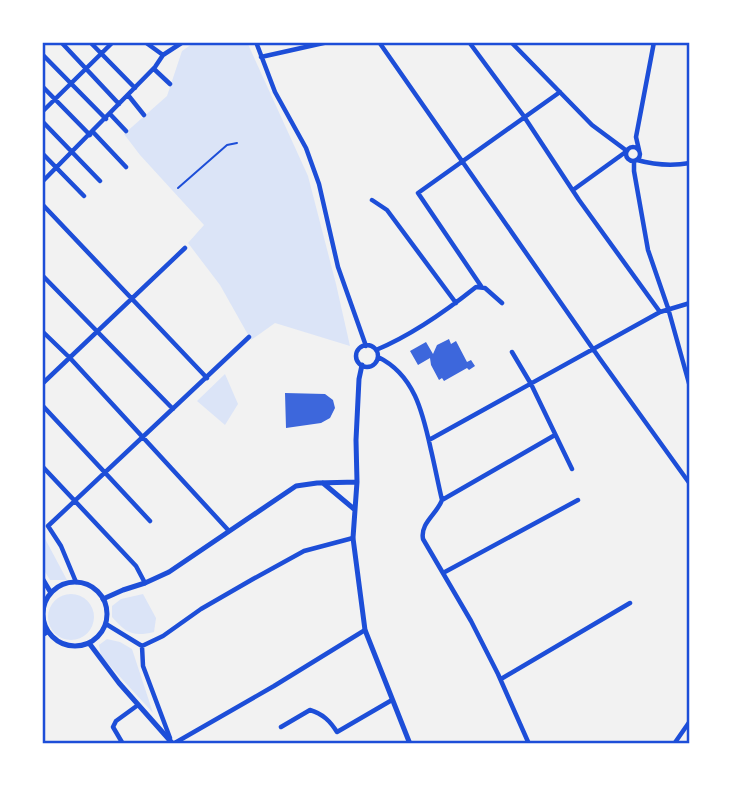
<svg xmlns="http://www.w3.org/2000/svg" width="732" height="786" viewBox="0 0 732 786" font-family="Commissioner,sans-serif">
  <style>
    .green { fill: #dbe4f7 }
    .building { fill: #3d67dc }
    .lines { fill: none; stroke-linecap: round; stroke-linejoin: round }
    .path { stroke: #1d4ed8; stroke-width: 2 }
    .minor { stroke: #1d4ed8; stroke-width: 4.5 }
    .tertiary { stroke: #1d4ed8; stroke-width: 5 }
    .secondary { stroke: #1d4ed8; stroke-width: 5 }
    .neatline { fill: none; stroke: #1d4ed8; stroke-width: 2.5 }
  </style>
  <rect width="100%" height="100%" fill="#f2f2f2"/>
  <path class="green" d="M195 42H247L308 176 336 284 350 346 275 323 251 340 220 285 188 243 204 225 140 155 124 134 167 96 182 51Z
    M225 374 238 404 225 425 197 401Z
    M42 533 67 580H50L42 567Z
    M48 617a23 23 0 1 1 46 0a23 23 0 1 1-46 0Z
    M143 594 156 618 154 632C133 637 126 633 112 617V606L121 599Z
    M107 639 120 642 132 649 153 713 101 656 99 645Z"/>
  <path class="building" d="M449 339 451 344 456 341 467 362 471 360 475 366 469 370 467 368 444 381 442 378 439 380 431 365 430 358 418 365 410 351 426 342 433 354 437 345Z
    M285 393 325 394 333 400 335 408 330 418 321 423 286 428Z"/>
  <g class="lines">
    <path class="path" d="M178 188 227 145 237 143"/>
    <path class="minor" d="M61 42 119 104
      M90 42 135 88
      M145 42 163 55
      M256 42 275 92 306 148 319 184 338 267 366 346
      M379 42 600 359 690 484
      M469 42 523 115 579 200 660 312
      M511 42 592 125 627 151 573 190
      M42 54 106 119
      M261 57 328 42
      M154 69 170 84
      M42 86 90 135
      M128 95 144 115
      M42 112 113 42
      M110 114 126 131
      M42 121 100 181
      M93 132 126 167
      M626 154a7 7 0 1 1 14 0a7 7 0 1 1-14 0Z
      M639 150 636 137 654 42
      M42 153 84 196
      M637 160C655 165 672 166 690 163
      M634 161V171L648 250 668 308 690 387
      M42 182 155 67 163 55 183 42
      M372 200 387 210 456 303
      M42 204 207 378
      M42 275 173 409
      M481 286 418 193 560 92
      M42 331 70 358 229 531
      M356 356a11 11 0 1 1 22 0a11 11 0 1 1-22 0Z
      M376 350C412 335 446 311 476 287L485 288 502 303
      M512 352 531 384 572 469
      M378 357C415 375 423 414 431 450 435 467 438 483 442 500 437 514 420 523 423 539L471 621 498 674 529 744
      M42 384 185 248
      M42 405 150 521
      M429 440 660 312 690 303
      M42 466 136 566 145 583
      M442 500 555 435
      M443 573 578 500
      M76 582 61 546 48 526 249 337
      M106 624 142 646 163 636 201 609 253 579 304 551 353 538
      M142 646 143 666 170 738
      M501 679 630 603
      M281 727 310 710C323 714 330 721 337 732L392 700
      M123 744 113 727 116 721 138 705
      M173 744 274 686 365 630
      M674 744 690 721"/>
    <path class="tertiary" d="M362 365 359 379 356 440 357 482 353 538 365 630 410 744
      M323 483 354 509
      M103 599 123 590 145 583 169 572 296 486 317 483 357 482
      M42 635 47 632"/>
    <path class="secondary" d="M42 578 51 593
      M43 614a32 32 0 1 1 64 0a32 32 0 1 1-64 0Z
      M89 643 119 683 173 744"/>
  </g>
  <rect width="732" height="786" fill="none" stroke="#ffffff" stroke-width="88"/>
  <rect x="44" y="44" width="644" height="698" class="neatline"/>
</svg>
